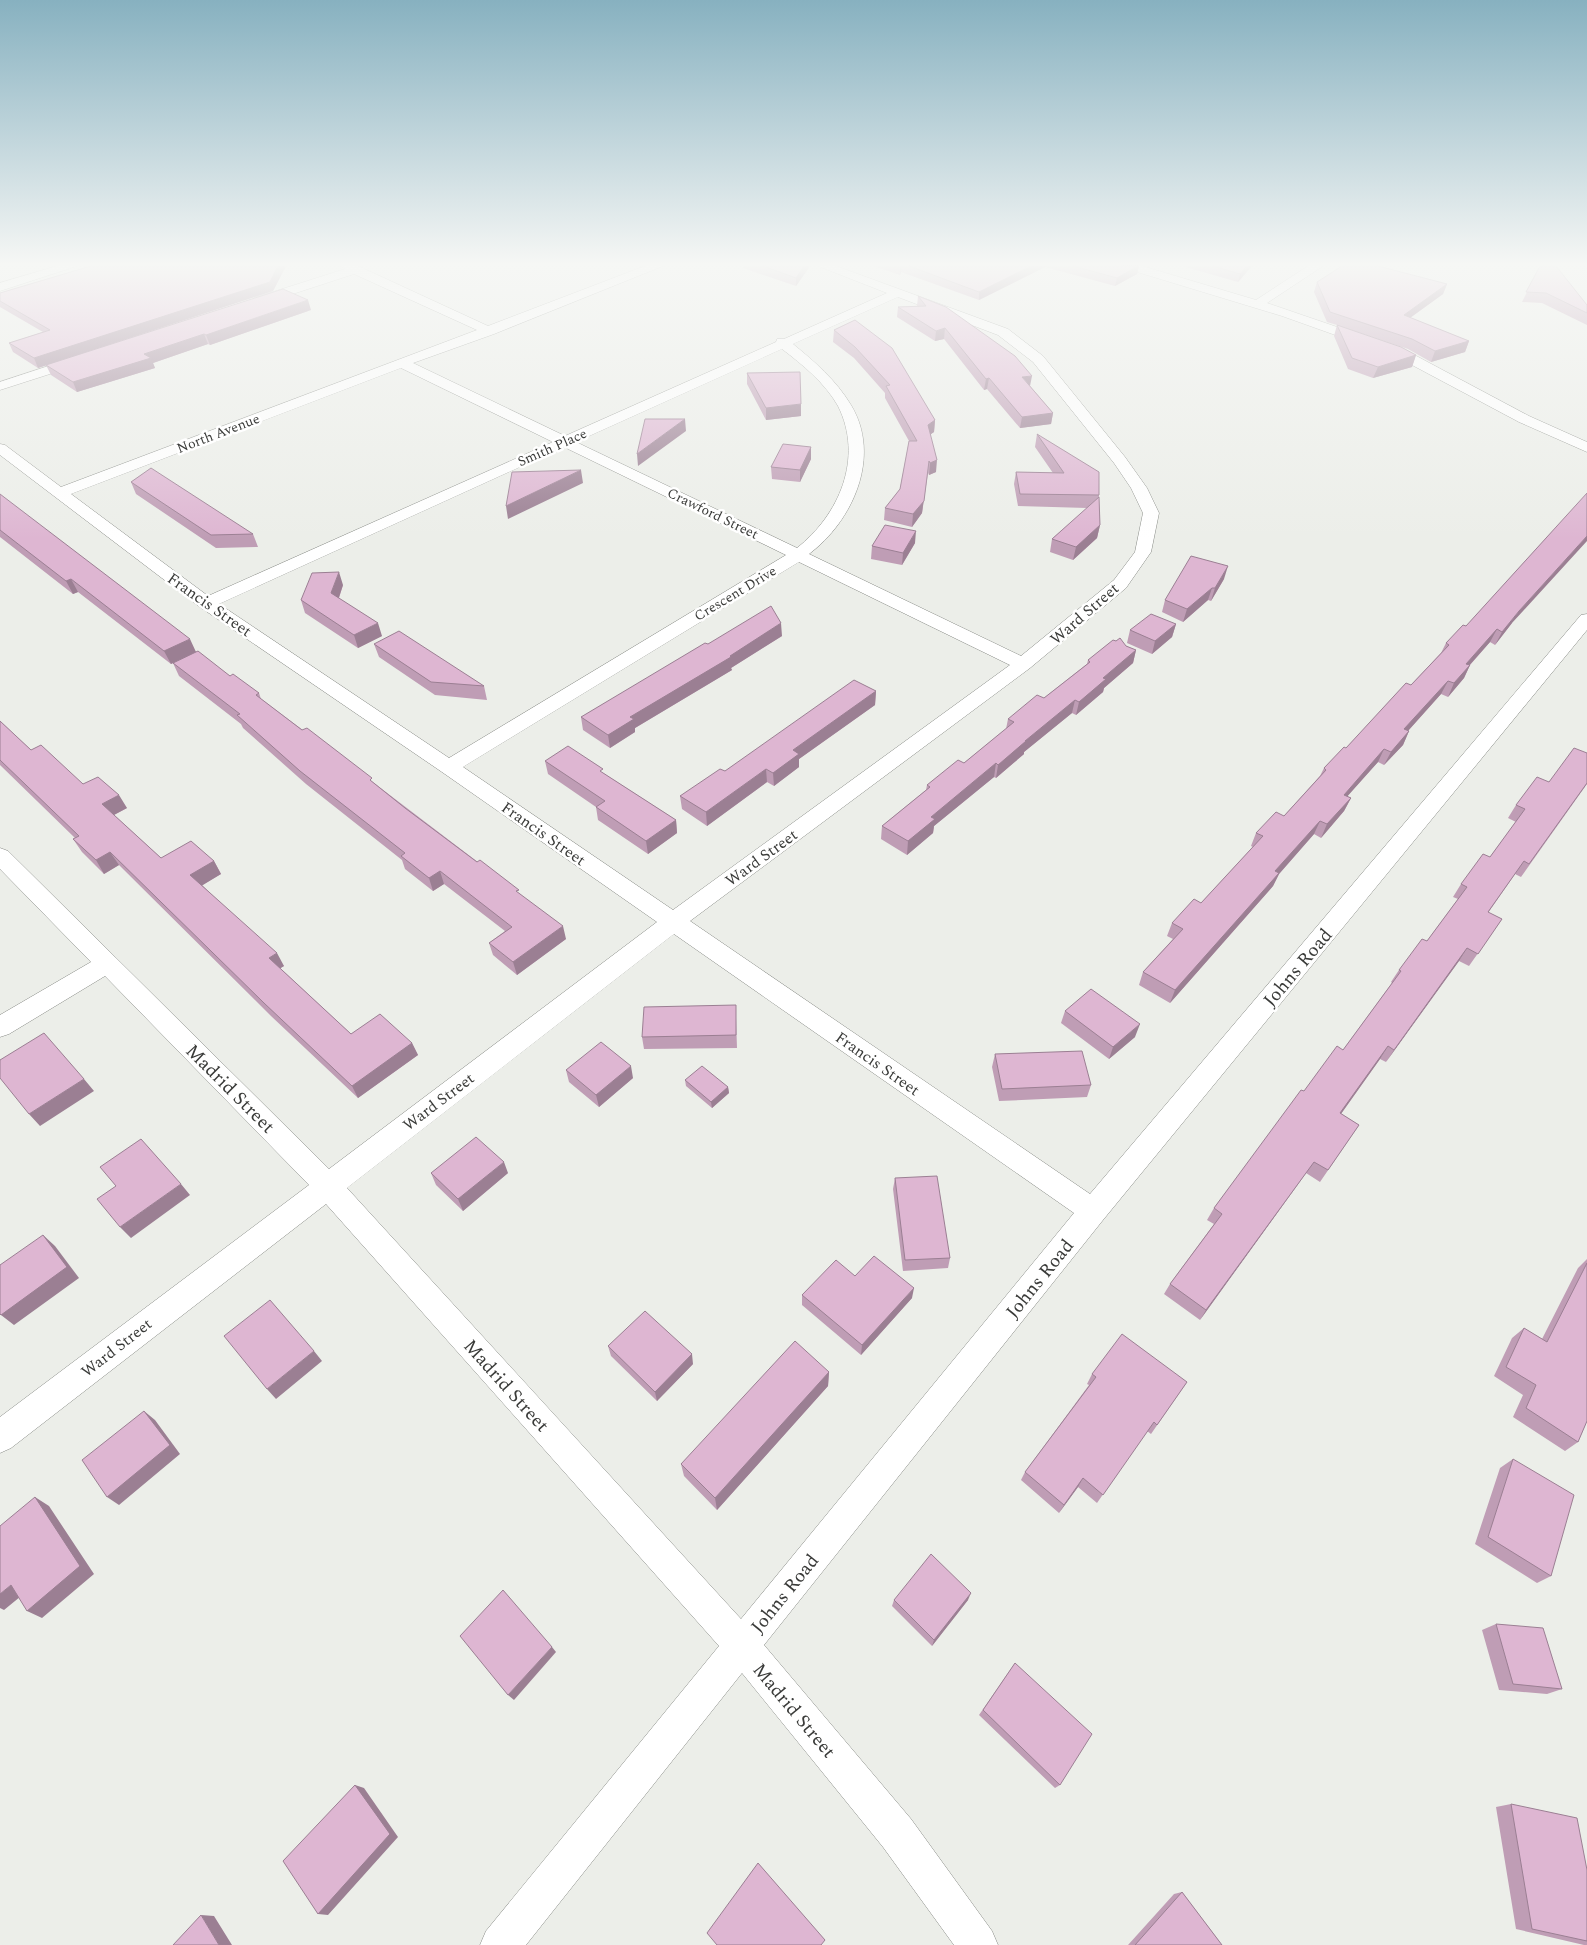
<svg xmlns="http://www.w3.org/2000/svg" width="1587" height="1945" viewBox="0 0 1587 1945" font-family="Spectral,serif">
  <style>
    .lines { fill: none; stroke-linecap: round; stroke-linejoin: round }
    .minor-casing { stroke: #868984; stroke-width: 1 }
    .minor { fill: #fff; fill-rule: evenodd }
    .wall { fill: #bf9db5 }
    .shaded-wall { fill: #9b7f93 }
    .building { fill: #deb6d2; stroke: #9b7f93 }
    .labels { text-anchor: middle; stroke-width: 5; stroke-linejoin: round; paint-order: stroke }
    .far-street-label { font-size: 14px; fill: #3a3b39; stroke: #fff }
    .street-label { font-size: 16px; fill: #3a3b39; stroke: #fff }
    .near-street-label { font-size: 19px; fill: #3a3b39; stroke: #fff }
  </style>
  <rect width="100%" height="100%" fill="#eceee9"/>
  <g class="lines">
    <defs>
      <path id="minor" d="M57 266H77L0 291V283Z
        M341 266H358L488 326 645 266H663L494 334 413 363 565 436 776 342 777 339H784L887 293 818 266H836L1008 329 1043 356 1125 457 1147 488 1159 513 1151 552 1126 588 1030 668 690 921 1090 1194 1581 615 1587 614V630L1103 1220 764 1645 911 1819 992 1931 998 1945H954L883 1847 742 1673 526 1945H480L486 1931 719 1646 326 1204 11 1448 0 1453V1417L309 1185 105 976 9 1034 0 1037V1015L91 962 0 869V848L8 851 329 1169 657 922 442 772 200 607 0 455V444L5 445 61 487 477 330 354 274 262 304H254L252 301 254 298 345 269ZM898 297 998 335 1033 362 1114 463 1131 488 1143 513 1135 552 1114 580 1021 656 809 554C853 521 882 456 851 405 836 380 815 362 793 344ZM782 349C803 365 825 383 838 406 864 458 839 515 797 548L576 442ZM401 368 553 442 208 596 71 494ZM564 447 786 555 449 758 219 604ZM799 562 1010 665 673 910 463 767ZM674 934 1074 1213 741 1619 347 1188Z
        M1122 266H1142L1256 300 1308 266H1323L1267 303 1407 351 1529 416 1587 442V452L1519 422 1397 357 1282 316 1124 268Z
        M79 356 84 357 86 360 84 363 0 390V382Z"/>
    </defs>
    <use href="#minor" class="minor-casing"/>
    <use href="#minor" class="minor"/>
  </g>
  <path class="wall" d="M91 266H286L273 291 38 368 13 352 9 343 43 332 0 307V293Z
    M743 266H810L796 286 743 268Z
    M873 266H1139L1137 274 1115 286 1045 267 979 300 901 272 900 275Z
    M1182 266H1252L1238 282Z
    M1540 266 1587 305V325L1542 303 1522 302Z
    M1317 282 1447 284 1443 294 1410 318 1469 341 1465 352 1431 362 1408 349 1357 332 1416 355 1412 367 1373 378 1348 369 1334 336 1337 325 1327 322 1314 292Z
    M918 296 1030 386 1053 413 1051 424 1020 428 987 389 984 390 944 339 935 341 897 317 898 307 917 306Z
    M311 310 210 345 208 344 153 363 155 368 77 392 51 375 46 365Z
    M855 320 935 420 934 432 930 434 936 472 929 475 928 473 922 513 912 527 884 520 885 508 900 489 909 441 885 398V393L854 358 833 342 834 330Z
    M747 373 801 416 766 420 747 384Z
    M1037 434 1099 495 1100 525 1097 538 1073 560 1050 552 1052 539 1087 508 1018 506 1014 484 1016 472 1053 473 1035 447Z
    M811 447V459L800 482 772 479 771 467Z
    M131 482 253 534 258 547 216 548 136 494Z
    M0 494 196 652 230 676 259 693 261 699 374 783 520 894 566 939 517 975 493 955 489 943 505 931 444 884 433 891 405 869 402 860 306 784 243 728 241 724 179 676 173 663 171 664 78 592 73 594 0 537Z
    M915 543 902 565 871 559 872 546Z
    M1224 579 1211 601 1208 600 1183 622 1162 612 1165 600Z
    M343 585 339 598 382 636 358 648 305 613 301 600Z
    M1512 623 1495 645 1490 642 1470 665 1464 678 1448 697 1441 694 1408 731H1409L1403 745 1384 765 1378 762 1347 796 1351 798 1344 811 1321 838 1314 834 1279 874 1273 886 1170 1003 1139 985 1143 972 1173 939 1167 936 1172 923 1201 903 1253 847 1251 846 1256 833 1284 816 1320 776 1324 768 1346 748 1411 685 1441 653 1446 643 1466 626Z
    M1176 624 1172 637 1152 654 1127 643 1130 630Z
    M782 636 731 668 732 670 635 728V732L610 748 583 730 581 717 708 644Z
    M374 644 484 686 487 700 435 695 379 657Z
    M1126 646 1136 650 1133 663 1104 688 1103 692 1076 715 1072 713 1024 752V754L996 778 994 777 934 826 933 833 907 855 881 839 882 826 926 790 927 785 964 763 1006 729 1008 719 1044 698 1087 664 1088 660Z
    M876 691 875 705 799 759V767L774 786 767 782 707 826 682 809 680 796 725 771Z
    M0 721 31 750 83 784 127 808 114 815 161 858 214 861 221 874 202 885 284 966 280 968 351 1034 412 1043 418 1055 358 1098 271 1016 119 865 104 874 82 852 73 839 75 838 0 765Z
    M545 761 603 773 676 820 677 833 648 854 598 820 596 807 548 774Z
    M1549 782 1587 784 1521 877 1515 874 1488 913 1502 919 1469 966 1459 961 1386 1062 1380 1059 1341 1114 1359 1125 1320 1182 1306 1173 1200 1320 1164 1294 1170 1284 1214 1224 1207 1220 1214 1208 1304 1091 1343 1050 1392 983 1391 982 1399 970 1427 941 1458 899 1453 897 1461 884 1490 857 1516 822 1508 818 1516 805Z
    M1065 1011 1135 1037 1109 1059 1061 1023Z
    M736 1018 737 1048 644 1049 642 1037Z
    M995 1054 1091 1085 1087 1097 999 1101 992 1067Z
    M566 1070 633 1078 599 1107 569 1082Z
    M685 1080 728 1087 729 1093 712 1108 686 1086Z
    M431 1173H508L463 1211 436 1185Z
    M895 1178 950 1258 948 1268 903 1271 893 1189Z
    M1587 1259V1421L1578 1442 1565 1451 1513 1417 1523 1395 1494 1376 1512 1338 1524 1328 1542 1339 1578 1268Z
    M855 1276 912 1298 861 1355 802 1305V1295Z
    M608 1346 693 1364 657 1401 611 1356Z
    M829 1372 828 1386 717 1510 684 1476 681 1464Z
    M1092 1374 1187 1382 1151 1434 1147 1431 1097 1503 1078 1487 1059 1513 1021 1480 1025 1472 1089 1385 1087 1384Z
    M1513 1459 1551 1576 1537 1583 1475 1544 1500 1468Z
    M894 1600H968L932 1646 892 1606Z
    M1496 1624 1562 1689 1547 1694 1499 1690 1482 1630Z
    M1015 1663 1060 1785 1055 1788 979 1715Z
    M1511 1804 1587 1870V1945H1584L1516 1929 1496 1807Z
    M1182 1892 1222 1945H1128L1174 1894Z"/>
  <path class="shaded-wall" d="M278 266H286L273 291 38 368 34 358Z
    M804 266H810L796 286V278Z
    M900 266H902L901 272 900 275Z
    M1031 266H1045V267L979 300V292Z
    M1138 266H1139L1137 274 1115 286 1117 278Z
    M1247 266H1252L1238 282 1240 274Z
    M1447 284 1443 294 1400 325 1404 315Z
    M308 300 311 310 210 345 206 335Z
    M945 328 944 339 935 341 936 331Z
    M204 334 208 344 153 363 155 368 77 392 73 382 144 354Z
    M1469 341 1465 352 1431 362 1435 351Z
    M1416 355 1412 367 1373 378 1378 367Z
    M1032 376 1030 386 1022 377Z
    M989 378 987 389 984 390 986 379Z
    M801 404V416L766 420V408Z
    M1053 413 1051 424 1020 428 1022 417Z
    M685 419 686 431 638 466 637 454Z
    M935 420 934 432 927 437 928 425Z
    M811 447V459L800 482V470Z
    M937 460 936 472 929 475 930 463Z
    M929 461 922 513 912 527 913 514Z
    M581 470 583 483 508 519 506 506Z
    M1100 525 1097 538 1073 560 1076 547Z
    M916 531 915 543 902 565 903 553Z
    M1587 536V541L1512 623 1495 645 1502 632 1519 611Z
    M1228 566 1224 579 1211 601 1215 588Z
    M339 572 343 585 336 606 331 593Z
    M71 579 78 592 73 594 66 581Z
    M1212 588 1208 600 1183 622 1187 609Z
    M378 623 382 636 358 648 354 635Z
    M781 623 782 636 731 668 732 670 635 728V732L610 748 608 735 630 717Z
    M1176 624 1172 637 1152 654 1155 641Z
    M1497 629 1490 642 1459 677 1466 664Z
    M190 639 196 652 171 664 164 651Z
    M1136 650 1133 663 1104 688 1103 692 1076 715 1079 702 1103 678Z
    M1470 665 1464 678 1448 697 1454 683Z
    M1448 681 1441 694 1398 742 1404 729Z
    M876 691 875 705 799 759V767L774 786 773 773 793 750Z
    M1075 700 1072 713 1024 752V754L996 778 998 765 1025 741Z
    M1409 731 1403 745 1384 765 1391 752Z
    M1384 749 1378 762 1337 808 1344 795Z
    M996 763 994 777 934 826 933 833 907 855 908 841 931 817Z
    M766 769 767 782 707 826 706 812Z
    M119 795 127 808 110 817 102 804Z
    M1351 798 1344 811 1321 838 1327 824Z
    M676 820 677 833 648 854 646 841Z
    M1320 821 1314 834 1279 874 1273 886 1170 1003 1175 990 1275 871Z
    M110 852 119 865 104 874 96 860Z
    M214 861 221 874 198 888 190 875Z
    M440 871 444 884 433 891 429 878Z
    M563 926 566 939 517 975 513 962Z
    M1467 948 1459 961 1386 1062 1394 1050Z
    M277 953 284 966 276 971 269 958Z
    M1140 1024 1135 1037 1109 1059 1113 1047Z
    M412 1043 418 1055 358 1098 352 1086Z
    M1388 1046 1380 1059 1333 1125 1340 1113Z
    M631 1066 633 1078 599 1107 596 1095Z
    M84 1079 94 1091 40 1126 29 1114Z
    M728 1087 729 1093 712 1108 711 1102Z
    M504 1162 508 1173 463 1211 458 1199Z
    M1314 1162 1306 1173 1200 1320 1206 1310Z
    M181 1184 190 1195 131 1238 120 1227Z
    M43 1235 55 1246 79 1278 14 1325 1 1315Z
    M914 1288 912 1298 861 1355 862 1345Z
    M314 1351 322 1361 276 1399 267 1389Z
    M692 1354 693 1364 657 1401 655 1392Z
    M829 1372 828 1386 717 1510 715 1498Z
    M144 1411 155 1420 180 1454 119 1505 107 1497Z
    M1083 1478 1078 1487 1059 1513 1064 1505Z
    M35 1497 49 1506 94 1574 42 1618 27 1611Z
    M11 1585 26 1592 4 1610 0 1608V1594Z
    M971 1593 968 1600 932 1646 934 1640Z
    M552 1647 556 1652 514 1700 508 1695Z
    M355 1785 364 1788 398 1837 328 1915 318 1914Z
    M201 1915 214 1916 232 1945H219Z"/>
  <path class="building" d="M91 266H278L270 282 34 358 9 343 50 330 0 301V293Z
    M763 266H804L796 278Z
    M909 266H1031L979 292Z
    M1073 266H1138L1117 278Z
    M1213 266H1247L1240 274Z
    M1342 266H1378L1447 284 1404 315 1469 341 1435 351 1412 339 1330 312 1317 282Z
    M1540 266H1556L1587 305V313L1546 293 1526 292Z
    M283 289 308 300 206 335 204 334 144 354 151 358 73 382 46 365Z
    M918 296 946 307 1015 356 1032 376 1022 377 1053 413 1022 417 989 378 986 379 945 328 936 331 898 307 926 306Z
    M855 320 892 348 935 420 928 425 937 460 930 463 929 461 924 501 913 514 885 508 900 489 909 441H917L886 386 890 385 855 347 834 330Z
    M1337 325 1401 347 1416 355 1378 367 1352 358Z
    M800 372 801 404 766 408 747 373Z
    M645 419H685L637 454Z
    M1037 434 1099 472V495L1020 494 1016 472 1064 473Z
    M783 444 811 447 800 470 771 467Z
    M151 468 253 534 211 535 131 482Z
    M581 470 506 506 512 472Z
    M1587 493V536L1519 611 1502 632 1497 629 1466 664 1470 665 1454 683 1448 681 1404 729 1409 731 1391 752 1384 749 1344 795 1351 798 1327 824 1320 821 1275 871 1279 873 1175 990 1143 972 1183 929 1172 923 1194 899 1201 903 1263 836 1256 833 1276 812 1284 816 1326 770 1324 768 1344 747 1346 748 1406 683 1411 685 1449 645 1446 643 1463 625 1466 626Z
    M0 494 190 639 164 651 71 579 66 581 0 530Z
    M1099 497 1100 525 1076 547 1052 539Z
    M885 525 916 531 903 553 872 546Z
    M1191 556 1228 566 1215 588H1212L1187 609 1165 600Z
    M339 572 331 593 378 623 354 635 301 600 312 573Z
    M771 606 781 623 730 656 731 657 630 717 634 719 608 735 581 717 705 643 708 644Z
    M1151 614 1176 624 1155 641 1130 630Z
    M399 631 484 686 431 682 374 644Z
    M1120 638 1126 646 1136 650 1103 678 1106 679 1079 702 1075 700 1025 741H1026L998 765 996 763 931 817 935 819 908 841 882 826 930 787 927 785 958 760 964 763 1014 722 1008 719 1037 695 1044 698 1090 662 1088 660 1113 640 1116 641Z
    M198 651 230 676 233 674 259 693 256 695 302 730 307 728 372 778 370 780 405 808 477 862 480 860 519 890 516 891 563 926 513 962 489 943 512 927 440 871 429 878 401 856 405 853 300 771 237 715 240 714 173 663Z
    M854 680 876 691 793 750 799 754 773 773 766 769 706 812 680 796 720 769 725 771Z
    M0 721 31 750 41 745 83 784 98 777 119 795 102 804 161 858 191 841 214 861 190 875 277 953 269 958 351 1034 380 1014 412 1043 352 1086 264 1003 110 852 96 860 73 839 79 836 0 760Z
    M568 746 603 769 600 771 676 820 646 841 596 807 605 801 545 761Z
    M1574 748 1587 753V783L1529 864 1524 861 1488 912 1502 919 1478 954 1467 948 1394 1050 1388 1046 1340 1113 1359 1125 1328 1170 1314 1162 1206 1310 1170 1284 1222 1214 1214 1208 1301 1090 1304 1091 1337 1046 1343 1050 1401 971 1399 970 1422 939 1427 941 1467 887 1461 884 1483 854 1490 857 1525 809 1516 805 1537 777 1549 782Z
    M1091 989 1140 1024 1113 1047 1065 1011Z
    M736 1005V1035L642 1037 644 1007Z
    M44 1033 84 1079 29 1114 0 1078V1060Z
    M601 1042 631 1066 596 1095 566 1070Z
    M1082 1051 1091 1085 1002 1089 995 1054Z
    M702 1066 728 1087 711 1102 685 1080Z
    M476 1137 504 1162 458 1199 431 1173Z
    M141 1139 181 1184 120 1227 97 1199 116 1186 100 1167Z
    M937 1176 950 1258 905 1260 895 1178Z
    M43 1235 67 1267 1 1315 0 1314V1265Z
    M874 1256 914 1288 862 1345 802 1295 836 1260 855 1276Z
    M1587 1263V1421L1578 1442 1526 1408 1536 1385 1506 1367 1524 1328 1547 1342Z
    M270 1300 314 1351 267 1389 224 1336Z
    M645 1311 692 1354 655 1392 608 1346Z
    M1122 1334 1187 1382 1157 1425 1154 1422 1103 1495 1083 1478 1064 1505 1025 1472 1096 1377 1092 1374Z
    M795 1341 829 1372 715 1498 681 1464Z
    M144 1411 170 1445 107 1497 82 1460Z
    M1513 1459 1574 1495 1551 1576 1488 1537Z
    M35 1497 80 1566 27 1611 11 1585 0 1594V1526Z
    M931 1554 971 1593 934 1640 894 1600Z
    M503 1590 552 1647 508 1695 460 1636Z
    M1496 1624 1543 1628 1562 1689 1513 1684Z
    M1015 1663 1092 1734 1060 1785 983 1710Z
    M355 1785 390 1834 318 1914 283 1861Z
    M1511 1804 1577 1818 1587 1870V1941L1532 1929Z
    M758 1863 825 1940 821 1945H717L707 1933Z
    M1182 1892 1222 1945H1135Z
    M201 1915 219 1945H173Z"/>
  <linearGradient id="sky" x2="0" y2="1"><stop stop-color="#87b1c0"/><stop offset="0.49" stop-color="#f6f7f5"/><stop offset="1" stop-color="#f6f7f5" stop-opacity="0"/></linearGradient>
  <rect width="1587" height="539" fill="url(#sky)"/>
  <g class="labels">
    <g class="far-street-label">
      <text transform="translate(218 433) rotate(-21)" y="5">North Avenue</text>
      <text transform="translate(552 447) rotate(-24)" y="5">Smith Place</text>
      <text transform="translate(713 513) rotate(26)" y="5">Crawford Street</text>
      <text transform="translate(735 593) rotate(-31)" y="5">Crescent Drive</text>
    </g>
    <g class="street-label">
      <text transform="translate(210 604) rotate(35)" y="6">Francis Street</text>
      <text transform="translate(1084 613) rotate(-41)" y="6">Ward Street</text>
      <text transform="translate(544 833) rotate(35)" y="6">Francis Street</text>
      <text transform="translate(761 857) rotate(-36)" y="6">Ward Street</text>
      <text transform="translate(878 1063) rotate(35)" y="6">Francis Street</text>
      <text transform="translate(438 1101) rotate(-37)" y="6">Ward Street</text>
      <text transform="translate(116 1347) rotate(-38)" y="6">Ward Street</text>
    </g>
    <g class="near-street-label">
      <text transform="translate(1297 967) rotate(-50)" y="7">Johns Road</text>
      <text transform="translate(231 1088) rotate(45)" y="7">Madrid Street</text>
      <text transform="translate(1039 1278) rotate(-51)" y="7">Johns Road</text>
      <text transform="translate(507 1385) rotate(48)" y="7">Madrid Street</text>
      <text transform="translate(784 1593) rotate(-51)" y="7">Johns Road</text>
      <text transform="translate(795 1710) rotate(50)" y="7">Madrid Street</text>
    </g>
  </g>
</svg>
